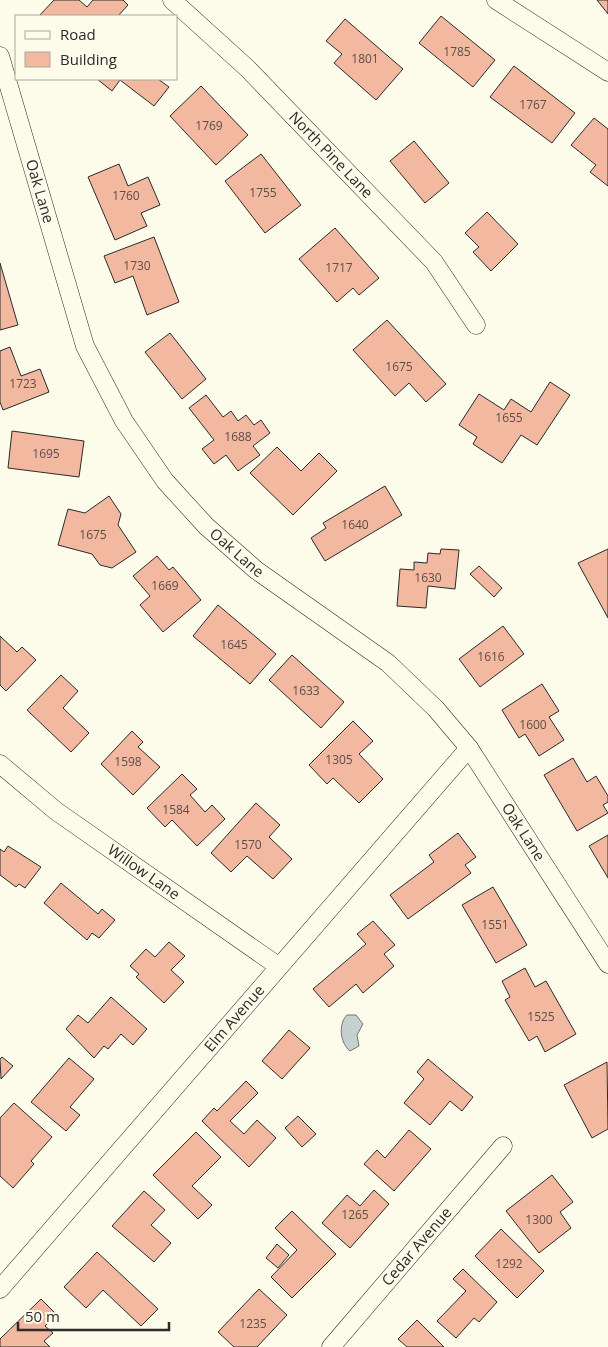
<svg xmlns="http://www.w3.org/2000/svg" width="608" height="1347" viewBox="0 0 608 1347" font-family="'Open Sans',sans-serif">
  <style>
    .water { fill: #c7d0d0; stroke: #74746e }
    .building { fill: #f2b8a0; stroke: #2b2b2b }
    .lines { fill: none; stroke-linecap: round; stroke-linejoin: round }
    .street-casing { stroke: #2b2b2b; stroke-width: 19 }
    .street { stroke: #fdfbea; stroke-width: 18 }
    .labels { text-anchor: middle; stroke-width: 4; stroke-linejoin: round; paint-order: stroke }
    .number-label { font-size: 12px; fill: #5d4e48 }
    .street-label { font-size: 15px; fill: #2b2b2b; stroke: #fdfbea }
  </style>
  <rect width="100%" height="100%" fill="#fdfbea"/>
  <path class="water" d="M347 1015H356L363 1024 357 1035 359 1046 350 1051C340 1043 338 1024 347 1015Z"/>
  <path class="building" d="M54 0H79L87 7 93 0H123L128 5 118 16H39Z
    M597 0H608V14Z
    M441 16 495 60 473 87 419 43Z
    M345 19 403 69 376 100 334 63 342 54 326 41Z
    M514 66 575 113 552 143 490 97Z
    M97 79H158L169 87 154 106 120 80 112 91Z
    M201 86 248 135 216 165 170 116Z
    M594 118 608 129V186L590 172 596 165 571 145Z
    M414 141 449 183 425 203 390 161Z
    M261 154 301 205 265 233 225 181Z
    M119 164 128 186 148 177 160 205 141 213 147 226 115 240 88 177Z
    M487 212 518 244 491 271 473 252 479 247 465 233Z
    M335 228 379 278 359 295 353 288 337 302 299 259Z
    M154 237 179 302 147 315 133 276 115 283 104 256Z
    M0 263 18 325 0 330Z
    M387 320 446 384 426 402 409 383 395 396 353 350Z
    M170 333 206 379 182 399 145 352Z
    M10 347 21 376 40 369 49 392 3 410 0 402V351Z
    M550 382 570 395 537 445 521 435 502 463 473 444 477 437 459 425 479 394 504 410 511 399 531 412Z
    M206 395 223 417 231 411 238 421 246 415 254 425 261 420 270 433 253 446 260 455 238 471 226 455 214 464 202 449 214 440 189 408Z
    M12 431 84 441 79 477 8 468Z
    M277 447 301 471 319 453 337 471 293 515 250 473Z
    M385 486 402 515 325 561 311 538 326 528 323 523Z
    M109 496 121 514 118 525 136 552 112 568 100 565 92 554 58 545 68 509 85 513Z
    M441 549 459 550 455 589 428 586 426 608 397 606 400 569 414 570V562L427 563 428 553 440 554Z
    M608 549V618L578 563Z
    M157 556 169 570 173 567 201 600 163 632 140 605 150 596 133 576Z
    M479 566 502 588 494 597 470 574Z
    M218 605 276 654 250 684 193 636Z
    M503 626 524 654 480 687 459 659Z
    M0 636 17 652 22 647 36 660 6 691 0 685Z
    M292 655 344 702 321 728 269 680Z
    M61 675 78 691 63 708 89 733 71 752 27 710Z
    M542 684 559 711 549 717 564 740 539 756 525 734 519 738 502 710Z
    M353 721 373 741 359 754 383 779 359 803 333 778 327 784 309 765Z
    M132 731 143 742 138 747 160 767 133 795 101 764Z
    M573 758 587 782 596 776 608 796V802L603 805 608 813 577 831 544 775Z
    M182 774 197 789 190 795 205 812 212 805 225 819 197 846 172 820 165 827 147 808Z
    M256 803 280 825 269 837 292 859 273 879 247 856 231 872 211 853Z
    M458 833 476 857 465 865 471 873 408 919 390 895 434 862 429 855Z
    M608 835V878L589 846Z
    M8 846 41 867 25 888 19 884 16 887 0 875V849L4 852Z
    M61 883 98 914 102 909 115 920 99 938 92 933 87 940 44 903Z
    M493 887 527 945 496 963 462 905Z
    M373 921 395 945 384 954 394 966 363 993 356 984 329 1007 313 989 366 944 357 934Z
    M169 942 185 956 171 970 184 982 164 1003 136 977 139 974 130 966 146 949 155 957Z
    M525 968 535 987 546 981 576 1034 545 1052 537 1036 529 1041 505 1000 510 997 502 981Z
    M111 997 147 1029 133 1045 121 1034 108 1049 104 1046 94 1058 66 1029 78 1015 88 1023Z
    M289 1030 310 1048 282 1079 262 1061Z
    M2 1057 13 1066 1 1079 0 1059Z
    M69 1058 94 1079 70 1107 80 1115 66 1131 31 1102Z
    M428 1059 473 1097 462 1111 450 1101 430 1125 404 1103 424 1079 417 1072Z
    M607 1062 608 1129 592 1138 564 1085Z
    M246 1081 258 1093 230 1121 244 1134 257 1120 276 1138 249 1167 202 1121 214 1108 217 1111Z
    M14 1103 52 1137 31 1161 34 1164 13 1188 0 1176V1118Z
    M298 1116 316 1134 302 1147 285 1128Z
    M409 1130 431 1149 394 1191 364 1164 377 1150 385 1158Z
    M196 1132 221 1157 192 1186 212 1205 198 1219 153 1175Z
    M552 1175 573 1202 560 1212 571 1228 539 1253 506 1211Z
    M374 1190 389 1204 350 1248 322 1223 347 1195 360 1206Z
    M144 1191 165 1210 151 1225 171 1243 154 1262 112 1226Z
    M292 1211 336 1254 292 1298 271 1277 297 1250 275 1228Z
    M501 1229 544 1271 517 1298 475 1256Z
    M277 1244 289 1255 278 1268 266 1258Z
    M97 1252 158 1309 141 1326 103 1290 86 1308 64 1287Z
    M463 1269 497 1302 479 1322 474 1318 456 1338 437 1321 466 1291 453 1279Z
    M259 1289 287 1315 257 1347H234L218 1332Z
    M41 1299 56 1314 45 1326 53 1333 44 1341 50 1347H0V1339Z
    M417 1320 444 1347H407L398 1339Z"/>
  <g class="lines">
    <defs>
      <g id="street">
        <path id="s1" d="M172 0 247 68 434 262 476 325"/>
        <path d="M496 0 608 72"/>
        <path id="s2" d="M0 56 85 346 124 421 165 481 206 526 256 570 388 663 436 709 469 748 608 964"/>
        <path id="s3" d="M0 764 56 811 278 966"/>
        <path id="s4" d="M0 1289 469 748"/>
        <path id="s5" d="M331 1347 503 1146"/>
      </g>
    </defs>
    <use href="#street" class="street-casing"/>
    <use href="#street" class="street"/>
  </g>
  <g class="labels">
    <g class="number-label">
      <text x="457" y="56">1785</text>
      <text x="365" y="63">1801</text>
      <text x="533" y="109">1767</text>
      <text x="209" y="130">1769</text>
      <text x="263" y="197">1755</text>
      <text x="126" y="200">1760</text>
      <text x="137" y="270">1730</text>
      <text x="339" y="272">1717</text>
      <text x="399" y="371">1675</text>
      <text x="23" y="388">1723</text>
      <text x="509" y="422">1655</text>
      <text x="238" y="441">1688</text>
      <text x="46" y="458">1695</text>
      <text x="355" y="529">1640</text>
      <text x="93" y="539">1675</text>
      <text x="428" y="582">1630</text>
      <text x="165" y="590">1669</text>
      <text x="234" y="649">1645</text>
      <text x="491" y="661">1616</text>
      <text x="306" y="695">1633</text>
      <text x="533" y="729">1600</text>
      <text x="339" y="764">1305</text>
      <text x="128" y="766">1598</text>
      <text x="176" y="814">1584</text>
      <text x="248" y="849">1570</text>
      <text x="495" y="929">1551</text>
      <text x="541" y="1021">1525</text>
      <text x="355" y="1219">1265</text>
      <text x="539" y="1224">1300</text>
      <text x="509" y="1268">1292</text>
      <text x="253" y="1328">1235</text>
    </g>
    <g class="street-label">
      <text dy="5" stroke="none"><textPath href="#s1" startOffset="222">North Pine Lane</textPath></text>
      <text dy="5" stroke="none"><textPath href="#s2" startOffset="141">Oak Lane</textPath></text>
      <text dy="5" stroke="none"><textPath href="#s2" startOffset="561">Oak Lane</textPath></text>
      <text dy="5" stroke="none"><textPath href="#s2" startOffset="966">Oak Lane</textPath></text>
      <text dy="5" stroke="none"><textPath href="#s3" startOffset="180">Willow Lane</textPath></text>
      <text dy="5" stroke="none"><textPath href="#s4" startOffset="358">Elm Avenue</textPath></text>
      <text dy="5" stroke="none"><textPath href="#s5" startOffset="132">Cedar Avenue</textPath></text>
    </g>
  </g>
  <rect x="15" y="15" width="162" height="65" fill="#fdfbea" stroke="#a9a89e"/>
  <rect x="25" y="31" width="25" height="8" fill="#fdfbea" stroke="#a9a89e"/>
  <text x="60" y="40" font-size="15" fill="#2b2b2b">Road</text>
  <rect x="25" y="52" width="25" height="15" fill="#f2b8a0" stroke="#a9a89e"/>
  <text x="60" y="65" font-size="15" fill="#2b2b2b">Building</text>
  <path d="M18 1322v8h151v-8" fill="none" stroke="#2b2b2b" stroke-width="2.5"/>
  <text x="25" y="1322" font-size="15" fill="#2b2b2b" stroke="#fdfbea" stroke-width="4" paint-order="stroke">50 m</text>
</svg>
